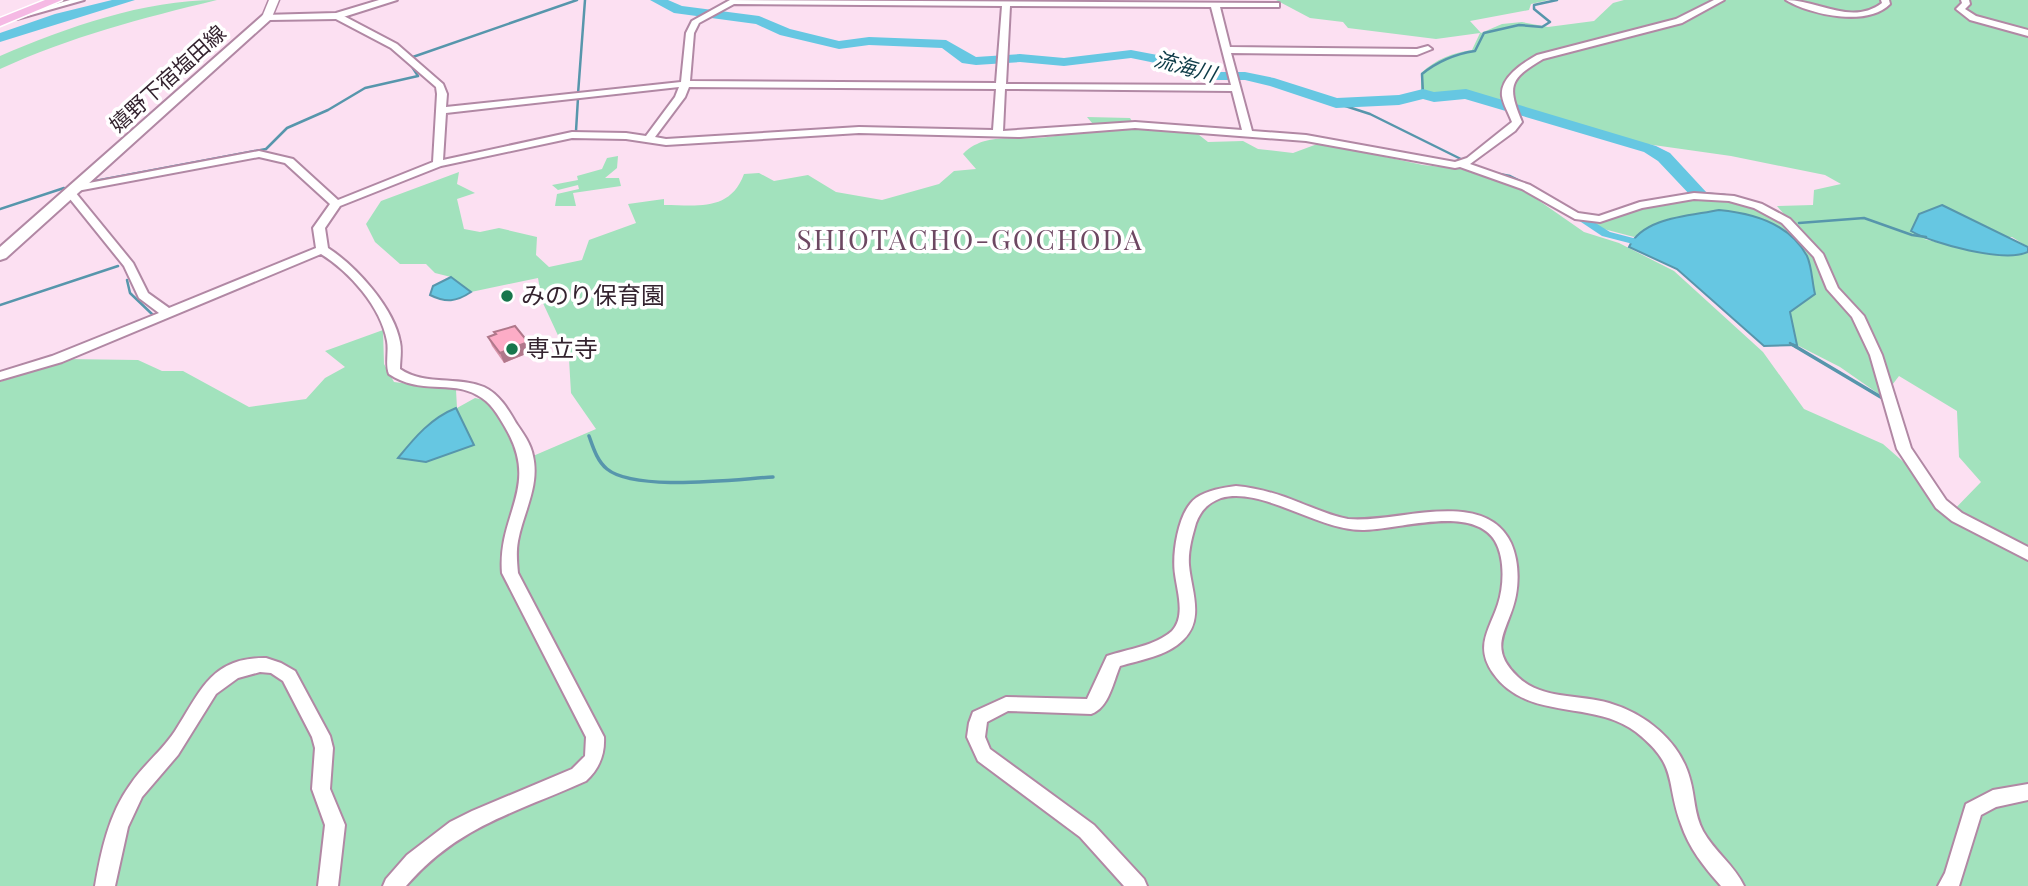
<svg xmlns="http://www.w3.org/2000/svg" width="2028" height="886" viewBox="0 0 2028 886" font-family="'Playfair Display','Noto Sans JP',serif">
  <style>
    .green { fill: #a2e2bd }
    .water { fill: #66c7e2; stroke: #5796ac; stroke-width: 2 }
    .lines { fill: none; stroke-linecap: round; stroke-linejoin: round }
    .stream-far1 { stroke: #5796ac; stroke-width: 2.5 }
    .stream { stroke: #5796ac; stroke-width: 3.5 }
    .canal { fill: #66c7e2; fill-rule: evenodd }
    .river { fill: #66c7e2; fill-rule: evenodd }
    .minor-casing { stroke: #b188a4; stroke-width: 4 }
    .tertiary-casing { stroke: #b188a4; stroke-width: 3 }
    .secondary-casing { stroke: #b188a4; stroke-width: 4 }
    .primary-casing { stroke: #fff; stroke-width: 3 }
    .minor { fill: #fff; fill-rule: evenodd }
    .tertiary { fill: #fff; fill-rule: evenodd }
    .secondary { fill: #fff; fill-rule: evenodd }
    .primary { fill: #f5b9e4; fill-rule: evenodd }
    .wall { fill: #d994aa }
    .shaded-wall { fill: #b0788b }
    .building { fill: #fcacc6; stroke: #b0788b; stroke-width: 2 }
    .poi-dot { fill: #17764c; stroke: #fff; stroke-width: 2.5 }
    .labels { text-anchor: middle; stroke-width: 7; stroke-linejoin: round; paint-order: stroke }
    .far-water-label { font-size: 21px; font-style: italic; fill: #0c3a46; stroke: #fff }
    .far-street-label { font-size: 21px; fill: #34232f; stroke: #fff }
    .poi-label { font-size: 24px; fill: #34232f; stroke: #fff; text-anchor: start }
    .quarter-label { font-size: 28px; letter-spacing: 2px; fill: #6d4862; stroke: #fff }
  </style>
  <rect width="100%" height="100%" fill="#fce0f2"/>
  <path class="green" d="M217 0C142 18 70 37 0 69V56C68 27 143 0 217 0Z
    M1276 0H1549L1531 4 1529 10 1470 21 1481 33 1502 24 1522 22 1548 27 1594 21 1613 3 1624 0H2028V247L2012 237 1924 239C1950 245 2005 263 2028 252V886H0V382L65 359 138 360 162 371H183L249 407 306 399 325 378 345 367 325 351 383 330 384 364 394 382 456 390 457 408 475 398 494 402 519 462 596 429 571 393 569 359 542 301 538 278 471 292 451 277 435 273 426 264H400L375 242 366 224 381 201 459 172 457 184 475 193 457 199 464 229 480 232 499 228 537 237 536 255 549 267 582 260 589 240 636 223 628 204 664 199V205C697 205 730 212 744 174L759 173 774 181 808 175 836 192 882 200 939 184 954 171 976 169 963 154C984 133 1010 140 1036 138 1057 137 1077 132 1098 130L1087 117 1130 118 1137 129 1194 131 1208 142 1243 141 1258 149 1293 153 1320 143 1423 165 1460 169 1515 184 1584 232 1619 243 1674 271 1763 352 1804 409 1883 444 1915 472 1946 518 1981 482 1959 457 1957 411 1899 376 1883 397 1840 367 1797 345 1790 312 1655 224 1634 237 1600 228 1593 222C1614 220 1626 212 1645 207 1697 193 1741 201 1790 221L1777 206 1813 205 1814 190 1841 184 1825 175 1731 156 1618 140 1467 93 1434 96 1421 91V73C1437 59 1451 53 1472 50L1480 33 1436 39 1348 28 1343 22 1310 18Z
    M618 156 617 168 605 178H619L621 186 573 193 576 206H555L557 194 579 189 578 185 558 190 552 185 578 180 577 176 602 169 607 158Z"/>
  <path class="water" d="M1942 205 2028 247V252C2005 263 1933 244 1911 231L1919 214Z
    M1719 210C1752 213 1790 224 1807 256 1812 267 1812 282 1815 294L1790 312 1797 345 1764 346 1677 269 1629 247C1643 217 1690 216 1719 210Z
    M451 277 471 292C456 302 446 303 430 295L433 286Z
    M456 408 474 445 426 462 398 458C415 437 431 418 456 408Z"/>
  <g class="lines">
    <path class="stream-far1" d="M578 94 585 0
      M1423 94 1422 74C1438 61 1455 54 1475 51L1484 33 1519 25 1542 27 1550 22 1534 9V5L1557 0
      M1336 103 1370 114 1477 167
      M576 131 578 98
      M1494 173 1510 176 1532 187
      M95 181 266 149 287 128 328 110 365 88 418 76 407 59 577 0
      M1698 193 1725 195
      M0 209 64 188
      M1799 223 1864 218 1912 235 1926 237
      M127 280 130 293 153 315
      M0 305 118 266
      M1790 343 1796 347"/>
    <path class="stream" d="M1793 345 1884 399
      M589 436C593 447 597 461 607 469 635 492 736 479 773 477"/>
    <path class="canal" d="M1576 211 1610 232 1637 239 1639 241 1633 244 1602 236 1572 216 1571 214Z"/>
    <path class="river" d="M112 0H135L0 42V33L55 14Z
      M650 0H668L682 6 759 16 790 29 839 41 869 37 946 40 976 57 1020 54 1064 58 1131 50 1189 61 1210 72H1245L1274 78 1337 98 1399 95 1423 89 1434 92 1466 89 1656 146 1670 153 1707 193 1698 198 1692 197 1658 161 1644 152 1465 99 1434 102 1423 99 1399 105 1336 108 1270 86 1245 80H1207L1180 68 1131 58 1064 66 1020 62 976 65 962 63 942 48 869 45 839 49 780 35 756 24 674 13Z"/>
    <defs>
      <path id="minor" d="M70 0H84L17 19 13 16Z
        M730 0 1276 3H1279V7H1220L1230 47 1417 49 1428 46 1432 49 1417 55 1231 53 1252 131 1306 135 1455 162 1467 158 1512 122C1509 114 1503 104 1502 96 1500 77 1523 63 1537 55L1676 19 1714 0H1724L1682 23 1543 59C1509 79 1507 86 1522 122L1515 131 1470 164 1530 185 1578 213 1599 216 1640 202 1694 193 1734 196 1762 204 1790 219 1823 254 1838 288 1864 316 1882 355 1911 448 1946 500 1962 513 2028 547V560L1952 521 1936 508 1897 449 1870 355 1852 317 1827 289 1814 257 1782 223 1754 208 1729 201 1694 199 1642 208 1600 222 1575 219 1522 189 1460 167 1455 168 1306 141 1135 128 1020 137 859 133 666 145 626 139 572 138 441 166 340 206 325 228 328 248C356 266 394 308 400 342 402 351 400 360 400 369 425 386 457 376 484 387 499 394 508 409 516 423 523 433 531 444 533 456 540 486 523 513 518 541 516 552 517 562 518 573L604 737C605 755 599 769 586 781 515 813 459 825 406 886H383L386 879 407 855 450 822 472 811 572 769 585 756 586 737 502 573C497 514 541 487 505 427 498 415 491 402 477 395 451 380 420 395 389 374 385 364 389 352 387 341 381 307 350 272 321 254L62 362 0 380V372L52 356 159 313 139 298 124 266 66 194 67 192H75L133 263 148 293 169 308 316 248 313 228 330 204 285 163 259 157 77 191 72 188 73 186 259 151 293 159 338 200 433 162 437 94 436 87 391 48 334 18V14H340L397 44 443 84 447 94 446 107 681 82 686 33 692 21ZM734 4 1002 6 996 83 690 81 694 33 699 23ZM1010 6 1211 7 1231 85 1006 84ZM679 87 675 97 646 136 626 133 572 132 443 160 446 113ZM689 87 996 89 993 130 859 127 666 139 655 137 685 97ZM1005 89 1232 91 1242 130 1135 122 1003 131Z
        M1786 0C1818 0 1852 26 1882 3L1881 0H1889L1890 4C1867 27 1811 15 1786 0Z
        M1961 0H1969L1970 4 1965 9 1976 16 2028 30V36L1970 20 1956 9 1962 3Z
        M1236 486C1258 488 1278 494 1298 502 1314 508 1331 516 1348 519 1395 524 1484 486 1511 543 1518 559 1519 578 1516 595 1510 629 1485 646 1518 677 1542 700 1579 694 1609 703 1646 714 1680 741 1690 779 1695 796 1694 815 1703 831 1714 851 1735 866 1744 886H1721C1704 867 1689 848 1681 824 1665 781 1679 766 1636 732 1593 699 1527 722 1493 673 1474 646 1490 629 1498 604 1504 586 1505 558 1495 541 1472 504 1399 530 1364 530 1318 531 1262 486 1221 498 1208 503 1201 510 1196 523 1192 537 1188 551 1189 565 1191 590 1205 619 1183 640 1167 656 1140 660 1120 666 1113 682 1109 708 1091 714L1008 711 987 722 985 737 990 749 1094 825 1144 879 1147 886H1124L1080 837 978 761 967 737 969 723 973 712 1006 697 1087 699 1107 656C1128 649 1155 646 1172 631 1186 616 1177 591 1175 574 1172 554 1178 511 1196 498 1208 490 1222 488 1236 486Z
        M266 658 281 663 295 671 330 736 333 748 330 789 345 825 338 886H318L325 825 312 789 315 748 312 737 283 681 271 673 260 672 238 678 216 694 178 755 142 797 128 827 115 886H95C101 851 109 814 130 785 143 765 162 751 175 731 200 693 210 657 266 658Z
        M2028 784V800L1996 807 1981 815 1959 886H1938L1945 873 1966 804 1993 790Z"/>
      <path id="tertiary" d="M269 0H279L272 17 267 20 262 17Z"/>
      <path id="secondary" d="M379 0H397L337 19 270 20 6 258 0 260V247L263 15 336 13Z"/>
      <path id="primary" d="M45 0H62L0 26V18Z"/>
    </defs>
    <use href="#minor" class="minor-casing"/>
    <use href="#tertiary" class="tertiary-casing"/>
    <use href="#secondary" class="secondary-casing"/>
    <use href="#primary" class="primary-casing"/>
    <use href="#minor" class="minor"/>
    <use href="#tertiary" class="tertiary"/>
    <use href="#secondary" class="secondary"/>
    <use href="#primary" class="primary"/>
  </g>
  <path class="wall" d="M488 337 531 352 504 363 492 346Z"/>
  <path class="shaded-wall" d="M528 342 531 352 504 363 500 353Z"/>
  <path class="building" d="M515 326 528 342 500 353 488 337 496 334 494 332Z"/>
  <g class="poi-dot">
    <circle cx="507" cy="296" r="7"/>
    <circle cx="512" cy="349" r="7"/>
  </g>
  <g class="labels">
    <g class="far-water-label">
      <text transform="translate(1185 67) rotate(15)" y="7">流海川</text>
    </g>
    <g class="far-street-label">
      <text transform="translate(168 79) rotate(-42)" y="7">嬉野下宿塩田線</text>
    </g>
    <g class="poi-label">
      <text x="521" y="304">みのり保育園</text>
      <text x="526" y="357">専立寺</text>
    </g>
    <g class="quarter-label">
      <text x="970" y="250">SHIOTACHO-GOCHODA</text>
    </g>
  </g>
</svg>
